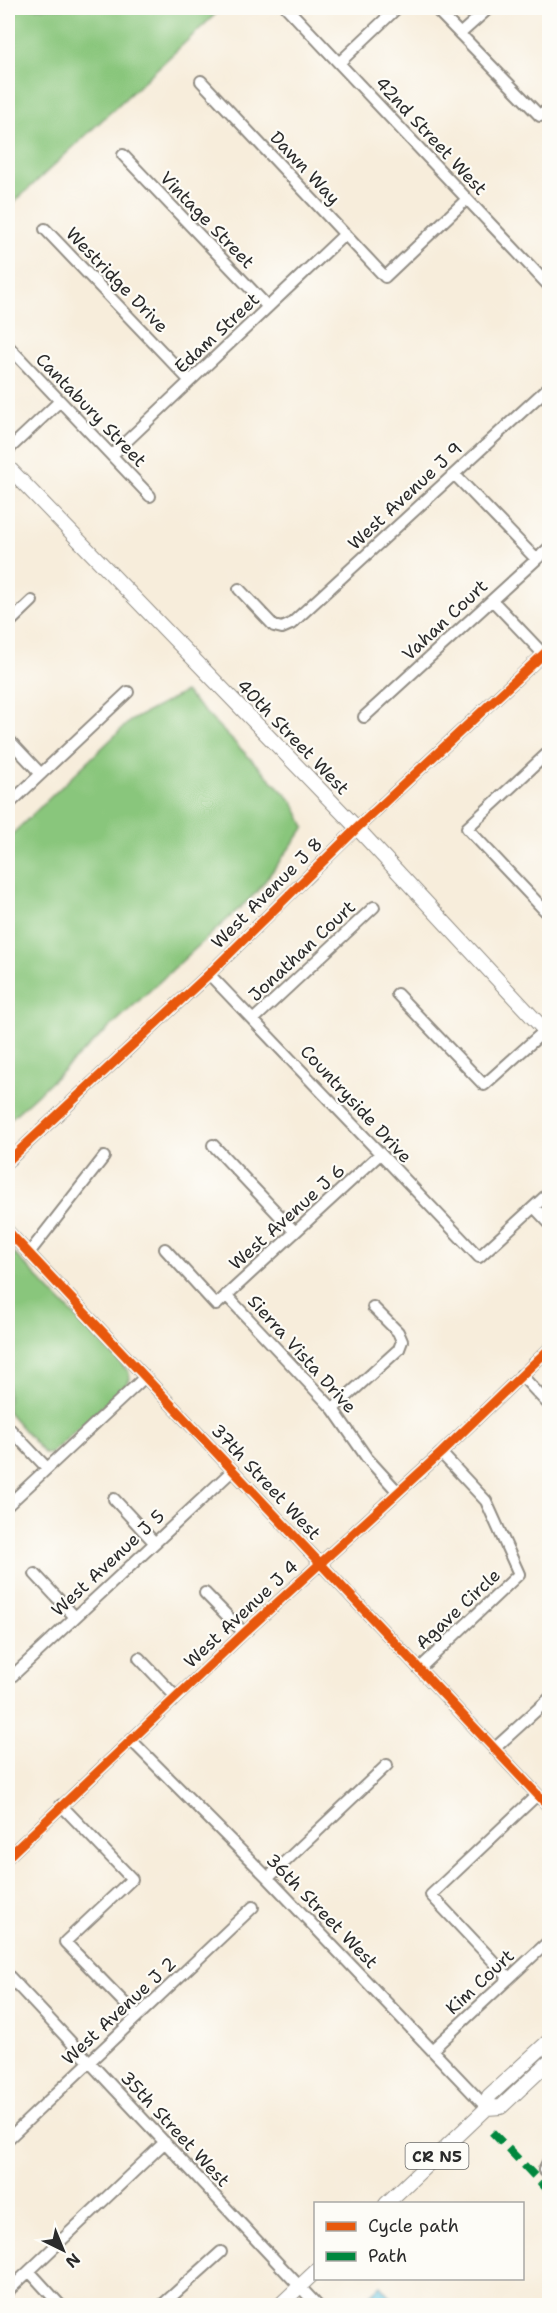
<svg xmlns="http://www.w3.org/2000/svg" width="557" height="2313" viewBox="0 0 557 2313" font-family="'Shantell Sans',sans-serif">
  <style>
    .grass { fill: #89c67c; stroke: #5a7854; stroke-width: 1.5 }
    .water { fill: #62c4e0; stroke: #467886; stroke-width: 1.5 }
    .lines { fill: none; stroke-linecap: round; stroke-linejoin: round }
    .minor-casing { stroke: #918c83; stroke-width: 14 }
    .major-casing { stroke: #918c83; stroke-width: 16 }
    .minor { stroke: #fff; stroke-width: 10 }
    .major { stroke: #fff; stroke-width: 14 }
    .quiet { stroke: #00873e; stroke-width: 8; stroke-dasharray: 15 8; stroke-linecap: butt }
    .cycleway-casing { stroke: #fdfcf7; stroke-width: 13 }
    .cycleway { stroke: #e8590c; stroke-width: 9 }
    .labels { text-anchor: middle; stroke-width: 4.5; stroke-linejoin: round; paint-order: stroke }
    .shield { fill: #fdfcf7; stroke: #6a6a68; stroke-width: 1.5 }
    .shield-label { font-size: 16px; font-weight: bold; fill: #2b2b2b }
    .street-label { font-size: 18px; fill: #2b2b2b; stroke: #fdfcf7 }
  </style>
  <rect width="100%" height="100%" fill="#fdfcf7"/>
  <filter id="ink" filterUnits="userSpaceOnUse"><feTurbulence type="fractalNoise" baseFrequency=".0167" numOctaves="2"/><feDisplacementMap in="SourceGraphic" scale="12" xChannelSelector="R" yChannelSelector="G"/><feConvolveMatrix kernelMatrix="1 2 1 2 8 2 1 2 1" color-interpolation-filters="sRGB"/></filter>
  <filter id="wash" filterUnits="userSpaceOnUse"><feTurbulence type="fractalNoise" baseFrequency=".008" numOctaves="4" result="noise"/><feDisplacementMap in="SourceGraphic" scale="24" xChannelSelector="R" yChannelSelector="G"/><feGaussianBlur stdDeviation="1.35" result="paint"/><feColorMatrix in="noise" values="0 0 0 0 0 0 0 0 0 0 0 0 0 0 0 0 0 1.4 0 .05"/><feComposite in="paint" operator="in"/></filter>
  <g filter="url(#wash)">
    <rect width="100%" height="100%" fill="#f7eddb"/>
    <path class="grass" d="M8 8H222L8 208Z
      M185 692 293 802 305 827 257 892 8 1121V838L130 721Z
      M8 1247 129 1372 130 1379 127 1384 50 1454 44 1453 8 1412Z"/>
    <path class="water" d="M381 2285 398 2305H359Z"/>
  </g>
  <g filter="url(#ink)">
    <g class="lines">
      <defs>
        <path id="minor" d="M287 8 550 287
          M435 8 540 116 550 107
          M460 34 489 8
          M340 62 397 8
          M201 81 385 277 467 199
          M123 155 268 307
          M45 229 190 381
          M8 346 150 496
          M8 450 60 401
          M112 455 345 234
          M454 474 536 559
          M239 589 274 626 282 628 291 624 550 386
          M492 600 550 661
          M8 624 32 601
          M364 717 550 547
          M8 739 41 774
          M550 751 467 828 550 916
          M8 805 128 692
          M209 974 479 1257 550 1192
          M397 994 484 1085 550 1026
          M253 1020 374 907
          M213 1145 295 1232
          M8 1161 209 974 357 828 550 648
          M534 1207 550 1224
          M8 1231 550 1808
          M165 1249 216 1305 380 1154
          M29 1253 104 1157
          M226 1295 333 1409 367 1458 398 1492
          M521 1375 550 1406
          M333 1409 399 1349 402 1341 398 1332 373 1307
          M8 1427 47 1468
          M114 1499 154 1542
          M8 1505 145 1377
          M35 1574 75 1617
          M205 1593 244 1633
          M139 1658 176 1697
          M419 1669 519 1574 486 1501 441 1453
          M8 1680 232 1471
          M131 1740 268 1878 487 2108
          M494 1749 550 1698
          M61 1805 132 1879 65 1942 137 2016
          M8 1857 244 1633 441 1453 550 1348
          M268 1878 387 1765
          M8 1975 318 2306
          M509 1978 431 1895 537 1795
          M433 2049 550 1940
          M8 2139 253 1907
          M550 2158 544 2170 550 2176
          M29 2271 61 2306
          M8 2291 165 2142
          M161 2306 221 2252"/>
        <path id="major" d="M8 467 357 828 550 1036
          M487 2108 501 2107 550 2061
          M386 2204 487 2108 489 2096 550 2040
          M279 2306 316 2271"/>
      </defs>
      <use href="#minor" class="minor-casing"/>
      <use href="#major" class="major-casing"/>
      <use href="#minor" class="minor"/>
      <use href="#major" class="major"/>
      <path class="quiet" d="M492 2132 550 2192"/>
      <defs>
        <path id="cycleway" d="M8 1161 209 974 357 828 550 648
          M8 1231 550 1808
          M8 1857 244 1633 441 1453 550 1348"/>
      </defs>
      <use href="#cycleway" class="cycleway-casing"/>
      <use href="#cycleway" class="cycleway"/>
    </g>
  </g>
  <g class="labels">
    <rect class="shield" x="405.5" y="2143" width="63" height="26" rx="4.5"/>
    <g class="shield-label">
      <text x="437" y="2162">CR N5</text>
    </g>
    <g class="street-label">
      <text transform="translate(431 136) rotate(47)" y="6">42nd Street West</text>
      <text transform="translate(305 168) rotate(47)" y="6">Dawn Way</text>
      <text transform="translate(207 220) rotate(46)" y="6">Vintage Street</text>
      <text transform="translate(117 280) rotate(46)" y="6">Westridge Drive</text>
      <text transform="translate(217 333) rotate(-43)" y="6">Edam Street</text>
      <text transform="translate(91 410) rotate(46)" y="6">Cantabury Street</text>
      <text transform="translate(405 496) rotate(-43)" y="6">West Avenue J 9</text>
      <text transform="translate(445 620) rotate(-43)" y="6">Vahan Court</text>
      <text transform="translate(293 737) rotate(46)" y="6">40th Street West</text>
      <text transform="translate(267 893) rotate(-45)" y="6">West Avenue J 8</text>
      <text transform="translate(302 951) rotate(-43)" y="6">Jonathan Court</text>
      <text transform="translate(356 1104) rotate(47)" y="6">Countryside Drive</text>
      <text transform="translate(287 1217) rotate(-42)" y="6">West Avenue J 6</text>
      <text transform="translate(302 1354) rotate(48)" y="6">Sierra Vista Drive</text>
      <text transform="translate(266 1482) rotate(47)" y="6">37th Street West</text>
      <text transform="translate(108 1563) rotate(-43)" y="6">West Avenue J 5</text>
      <text transform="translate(458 1609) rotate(-43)" y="6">Agave Circle</text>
      <text transform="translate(241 1614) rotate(-43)" y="6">West Avenue J 4</text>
      <text transform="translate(322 1911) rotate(46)" y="6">36th Street West</text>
      <text transform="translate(480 1982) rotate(-43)" y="6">Kim Court</text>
      <text transform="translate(119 2011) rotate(-43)" y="6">West Avenue J 2</text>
      <text transform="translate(175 2129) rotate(47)" y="6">35th Street West</text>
    </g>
  </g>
  <rect width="557" height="2313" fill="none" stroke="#fdfcf7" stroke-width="30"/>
  <rect x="314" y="2202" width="210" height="78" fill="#fdfcf7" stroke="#a9a8a5" stroke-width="1.5"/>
  <rect x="326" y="2222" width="30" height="9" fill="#e8590c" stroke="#a9a8a5" stroke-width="1.5"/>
  <text x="368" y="2232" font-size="18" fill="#2b2b2b">Cycle path</text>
  <rect x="326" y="2252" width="30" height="9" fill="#00873e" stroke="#a9a8a5" stroke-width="1.5"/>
  <text x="368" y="2262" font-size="18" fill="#2b2b2b">Path</text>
  <g transform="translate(63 2250) rotate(137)" stroke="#fdfcf7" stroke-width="4.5" paint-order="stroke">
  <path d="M0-4.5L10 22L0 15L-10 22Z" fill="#2b2b2b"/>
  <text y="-9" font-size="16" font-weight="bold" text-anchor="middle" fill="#2b2b2b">N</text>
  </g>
</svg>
